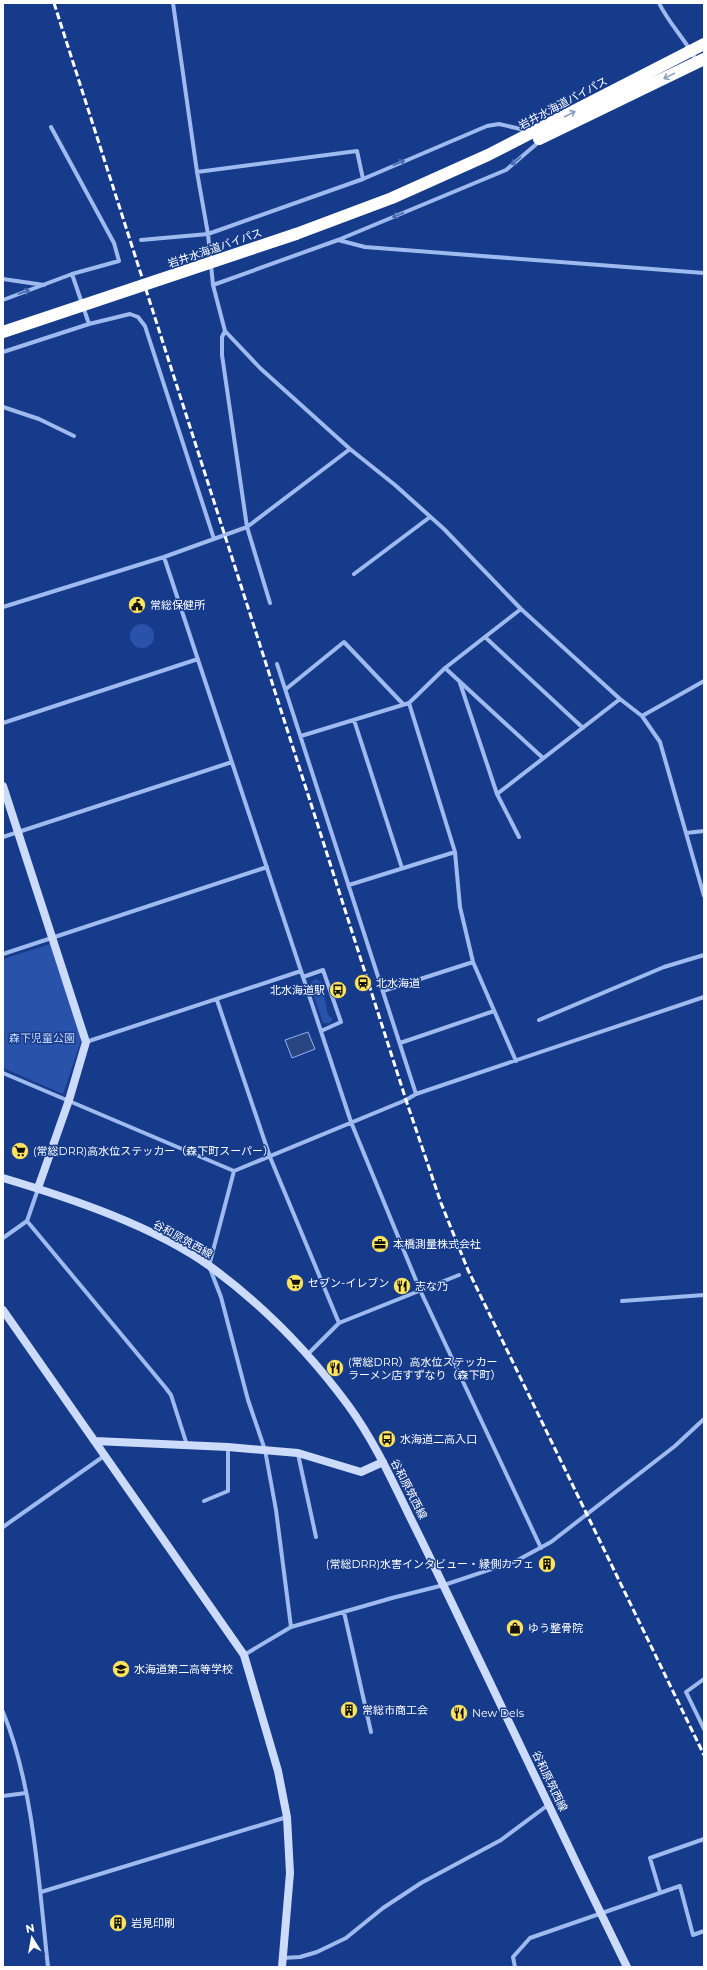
<svg xmlns="http://www.w3.org/2000/svg" width="707" height="1970" viewBox="0 0 707 1970" font-family="Montserrat,'Noto Sans JP',sans-serif">
  <style>
    .green { fill: #2953aa }
    .water { fill: #2a4682; stroke: #92b2f2 }
    .lines { fill: none; stroke-linecap: round; stroke-linejoin: round }
    .street { stroke: #9fbaef; stroke-width: 4 }
    .secondary { stroke: #cddbfa; stroke-width: 8 }
    .highway { stroke: #fff; stroke-width: 12 }
    .rail { stroke: #fff; stroke-width: 3; stroke-dasharray: 7 3; stroke-linecap: butt }
    .highway-bridge { stroke: #fff; stroke-width: 12 }
    .oneway { stroke: #8a9dc5 }
    .oneway2 { stroke: #4667ae }
    .labels { text-anchor: middle; stroke-width: 3; stroke-linejoin: round; paint-order: stroke }
    .street-label { font-size: 11px; fill: #fff; stroke: #163b8b }
    .poi-label { font-size: 11px; fill: #fff; stroke: #163b8b; text-anchor: start }
    .park-label { font-size: 11px; fill: #c5d7fb; stroke: #163b8b }
  </style>
  <rect width="100%" height="100%" fill="#163b8b"/>
  <path class="green" d="M130 636a12 12 0 1 1 24 0a12 12 0 1 1-24 0Z
    M50 944 80 1034 81 1041 63 1094 3 1068V959Z
    M315 979 321 981 328 1015 333 1019 330 1023H323L310 984Z"/>
  <path class="water" d="M308 1032 315 1049 292 1058 285 1040Z"/>
  <g class="lines">
    <path class="street" d="M173 3 197 172 208 234 213 285 225 331 260 368 350 449 395 485 444 529 521 609 620 699 642 716 660 742 704 896
      M659 3C669 24 687 41 697 62
      M51 127 114 243 119 261 72 274
      M197 172 357 151 363 179
      M141 240 208 234 363 179 487 126 499 124 529 131
      M338 240 365 247 704 273
      M3 279 44 285
      M213 285 338 240 506 170 540 141
      M3 300 72 274 89 324
      M225 331 222 337V355L247 527 270 603
      M3 352 89 324 130 314 138 317 145 326 214 539
      M3 407 39 419 74 436
      M164 557 351 1122 420 1290 541 1548
      M354 574 430 517
      M3 607 164 557 247 527 350 449
      M485 637 583 728
      M277 664 416 1094
      M445 668 543 758
      M460 683 497 794 519 837
      M286 689 344 642 403 704
      M409 703 455 852 460 907 473 962 516 1061
      M642 716 704 681
      M354 720 402 868
      M3 723 198 659
      M301 736 409 703 445 668 521 609
      M497 794 620 699
      M686 833 704 831
      M3 837 232 762
      M349 885 455 852
      M3 954 267 867
      M303 977 323 970 341 1022 321 1031
      M383 991 473 962
      M217 1000 270 1157 339 1323
      M539 1020 664 967 704 955
      M86 1042 301 971
      M400 1043 494 1011
      M3 1073 234 1171 406 1100 416 1094 704 997
      M234 1171 209 1266 221 1297 248 1400 265 1450 276 1510 291 1627
      M27 1221 165 1387 171 1395 187 1445
      M3 1238 27 1221 38 1189
      M622 1301 704 1295
      M308 1354 339 1323 459 1275
      M298 1454 316 1537
      M204 1501 228 1491V1447
      M3 1527 104 1456
      M344 1612 371 1732
      M244 1655 291 1627 392 1598 444 1585 516 1561 551 1542 675 1446 704 1419
      M704 1679 686 1692 704 1729
      M3 1712C34 1787 39 1886 48 1967
      M3 1796 26 1793
      M41 1892 287 1817
      M660 1892 650 1858 704 1839
      M283 1958 300 1957 317 1952 346 1938 383 1908 421 1883 501 1840 548 1805
      M515 1967 513 1957 530 1938 680 1886 693 1935 704 1931"/>
    <path class="secondary" d="M3 786 86 1042 69 1100 38 1188
      M3 1178C70 1198 154 1226 211 1267 264 1306 309 1352 348 1405 373 1439 391 1478 409 1515 435 1567 460 1620 485 1672 532 1771 579 1869 627 1967
      M3 1310 244 1655 278 1771 287 1817 290 1873 282 1967
      M95 1441 228 1447 298 1453 361 1472 383 1462"/>
    <path class="highway" d="M539 139 704 59
      M296 234 392 198 488 155 704 44"/>
    <path class="rail" d="M54 3 406 1100 441 1203 468 1270 704 1755"/>
    <path class="highway-bridge" d="M3 332 296 234"/>
  </g>
  <defs><path id="oneway-shaft" d="M-6 0H5M1.5-3L5.5 0L1.5 3" fill="none" stroke-width="1.6" stroke-linecap="round" stroke-linejoin="round"/></defs>
  <g class="oneway">
    <use href="#oneway-shaft" transform="translate(669 76) rotate(154)"/>
    <use href="#oneway-shaft" transform="translate(570 114) rotate(-28)"/>
  </g>
  <g class="oneway2">
    <use href="#oneway-shaft" transform="translate(516 161) rotate(140)"/>
    <use href="#oneway-shaft" transform="translate(399 163) rotate(-23)"/>
    <use href="#oneway-shaft" transform="translate(398 215) rotate(157)"/>
    <use href="#oneway-shaft" transform="translate(24 292) rotate(-19)"/>
  </g>
  <defs>
    <symbol id="civic-disc" viewBox="-11 -11 22 22"><circle r="9.5" fill="#ffe45d" stroke="#163b8b"/><path d="M-.6-6.5H3V-4.5H.6V-3L4-1V1h2V6H-6V1h2V-1L-.6-3ZM-1.2 2.5V6h2.4V2.5Z" fill="#111"/></symbol>
    <symbol id="station-disc" viewBox="-11 -11 22 22"><circle r="9.5" fill="#ffe45d" stroke="#163b8b"/><path d="M-3-6H3Q5-6 5-4V2Q5 4 3 4L4.5 6H3L1.5 4h-3L-3 6H-4.5L-3 4Q-5 4-5 2V-4Q-5-6-3-6ZM-3.5-4v3h7v-3ZM-3.5 1v1.5H-2V1ZM2 1v1.5H3.5V1Z" fill="#111"/></symbol>
    <symbol id="bus-disc" viewBox="-11 -11 22 22"><circle r="9.5" fill="#ffe45d" stroke="#163b8b"/><path d="M-5-6H5V4H4V6H2V4H-2V6H-4V4H-5ZM-3.5-4V0h7V-4ZM-3.5 1.2v1.5H-2V1.2ZM2 1.2v1.5H3.5V1.2Z" fill="#111"/></symbol>
    <symbol id="supermarket-disc" viewBox="-11 -11 22 22"><circle r="9.5" fill="#ffe45d" stroke="#163b8b"/><path d="M-6-5.5h2.5l.6 2H6L4.5 2H-2.5L-4.4-4H-6ZM-1.5 3.2a1.3 1.3 0 1 0 .1 0ZM3 3.2a1.3 1.3 0 1 0 .1 0Z" fill="#111"/></symbol>
    <symbol id="office-disc" viewBox="-11 -11 22 22"><circle r="9.5" fill="#ffe45d" stroke="#163b8b"/><path d="M-6-3h4V-5.5h4V-3h4V5H-6ZM-1-4.5V-3h2v-1.5ZM-6 0V1H6V0Z" fill="#111"/></symbol>
    <symbol id="restaurant-disc" viewBox="-11 -11 22 22"><circle r="9.5" fill="#ffe45d" stroke="#163b8b"/><path d="M-5-6h1v4h1v-4h1v4h1v-4h1v5L-1.5 .5V6h-2V.5L-5-1ZM5-6V6H3V1.5H1.5Q1.5-4 5-6Z" fill="#111"/></symbol>
    <symbol id="building-disc" viewBox="-11 -11 22 22"><circle r="9.5" fill="#ffe45d" stroke="#163b8b"/><path d="M-4-6H4V6H1V3H-1V6H-4ZM-2.5-4.3h1.7v1.8h-1.7ZM.8-4.3h1.7v1.8H.8ZM-2.5-1h1.7V.8h-1.7ZM.8-1h1.7V.8H.8Z" fill="#111"/></symbol>
    <symbol id="shop-disc" viewBox="-11 -11 22 22"><circle r="9.5" fill="#ffe45d" stroke="#163b8b"/><path d="M-5-2.5h2.3a2.7 3.5 0 0 1 5.4 0H5L5.5 6h-11ZM-1.5-2.5h3a1.5 2.3 0 0 0-3 0Z" fill="#111"/></symbol>
    <symbol id="school-disc" viewBox="-11 -11 22 22"><circle r="9.5" fill="#ffe45d" stroke="#163b8b"/><path d="M0-5L7-2L0 1L-7-2ZM-4 1L0 2.5L4 1V4Q0 6-4 4Z" fill="#111"/></symbol>
  </defs>
  <g fill-rule="evenodd">
    <use href="#civic-disc" x="127" y="595" width="20" height="20"/>
    <use href="#station-disc" x="353" y="973" width="20" height="20"/>
    <use href="#bus-disc" x="328" y="980" width="20" height="20"/>
    <use href="#supermarket-disc" x="10" y="1141" width="20" height="20"/>
    <use href="#office-disc" x="370" y="1234" width="20" height="20"/>
    <use href="#supermarket-disc" x="285" y="1273" width="20" height="20"/>
    <use href="#restaurant-disc" x="392" y="1276" width="20" height="20"/>
    <use href="#restaurant-disc" x="325" y="1358" width="20" height="20"/>
    <use href="#bus-disc" x="377" y="1429" width="20" height="20"/>
    <use href="#building-disc" x="537" y="1554" width="20" height="20"/>
    <use href="#shop-disc" x="505" y="1618" width="20" height="20"/>
    <use href="#school-disc" x="111" y="1659" width="20" height="20"/>
    <use href="#building-disc" x="339" y="1700" width="20" height="20"/>
    <use href="#restaurant-disc" x="449" y="1703" width="20" height="20"/>
    <use href="#building-disc" x="108" y="1913" width="20" height="20"/>
  </g>
  <g class="labels">
    <g class="street-label">
      <text transform="translate(563 103) rotate(-28)" y="4">岩井水海道バイパス</text>
      <text transform="translate(215 248) rotate(-19)" y="4">岩井水海道バイパス</text>
      <text transform="translate(183 1239) rotate(29)" y="4">谷和原筑西線</text>
      <text transform="translate(409 1489) rotate(63)" y="4">谷和原筑西線</text>
      <text transform="translate(550 1781) rotate(64)" y="4">谷和原筑西線</text>
    </g>
    <g class="poi-label">
      <text x="150" y="609">常総保健所</text>
      <text x="376" y="987">北水海道</text>
      <text x="325" y="994" text-anchor="end">北水海道駅</text>
      <text x="33" y="1155">(常総DRR)高水位ステッカー（森下町スーパー）</text>
      <text x="393" y="1248">本橋測量株式会社</text>
      <text x="308" y="1287">セブン-イレブン</text>
      <text x="415" y="1290">志な乃</text>
      <text x="348" y="1366">(常総DRR）高水位ステッカー<tspan x="348" dy="13">ラーメン店すずなり（森下町）</tspan></text>
      <text x="400" y="1443">水海道二高入口</text>
      <text x="534" y="1568" text-anchor="end">(常総DRR)水害インタビュー・縁側カフェ</text>
      <text x="528" y="1632">ゆう整骨院</text>
      <text x="134" y="1673">水海道第二高等学校</text>
      <text x="362" y="1714">常総市商工会</text>
      <text x="472" y="1717">New Dels</text>
      <text x="131" y="1927">岩見印刷</text>
    </g>
    <g class="park-label">
      <text x="42" y="1042">森下児童公園</text>
    </g>
  </g>
  <rect width="707" height="1970" fill="none" stroke="#ffffff" stroke-width="8"/>
  <g transform="translate(32 1938) rotate(349)" stroke="#163b8b" stroke-width="3" paint-order="stroke">
  <path d="M0-3L7 15L0 10L-7 15Z" fill="#ffffff"/>
  <text y="-6" font-size="11" font-weight="bold" text-anchor="middle" fill="#ffffff">N</text>
  </g>
</svg>
